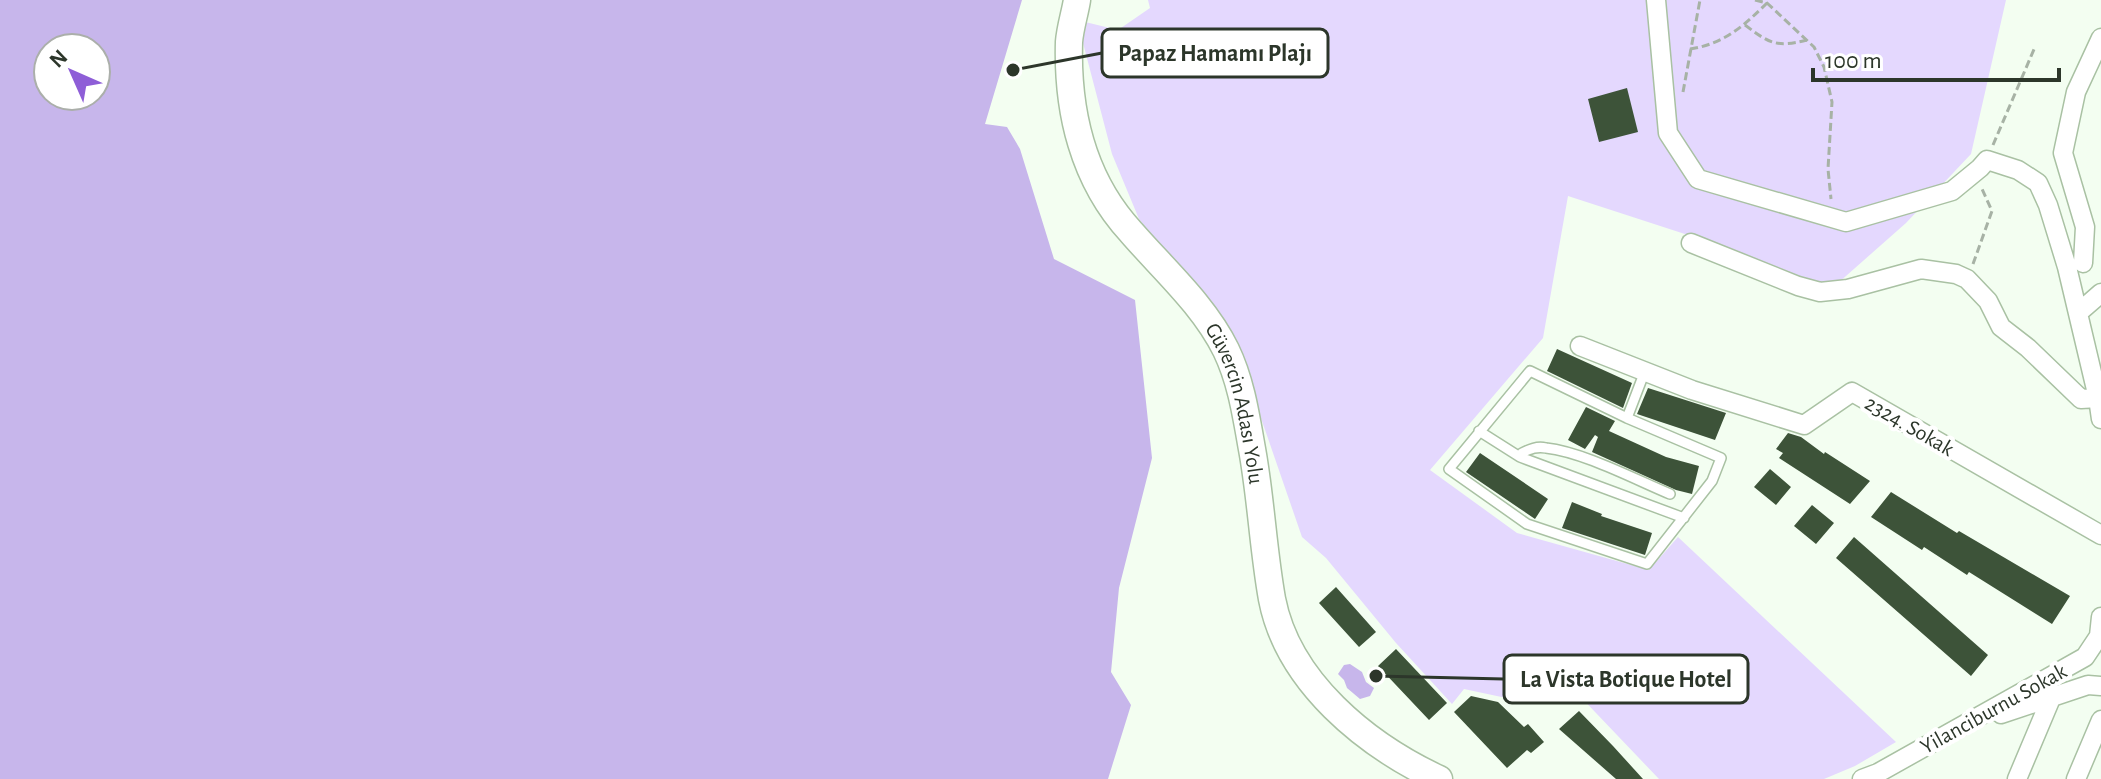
<svg xmlns="http://www.w3.org/2000/svg" width="2101" height="779" viewBox="0 0 2101 779" font-family="'Alegreya Sans',sans-serif">
  <style>
    .green { fill: #e4d8fe }
    .water { fill: #c7b6eb; fill-rule: evenodd }
    .building { fill: #3d5339 }
    .lines { fill: none; stroke-linecap: round; stroke-linejoin: round }
    .lane-casing { stroke: #a9c1a3; stroke-width: 12 }
    .street-casing { stroke: #a9c1a3; stroke-width: 21 }
    .secondary-casing { stroke: #a9c1a3; stroke-width: 29 }
    .path { stroke: #a7b2a5; stroke-width: 3; stroke-dasharray: 8 4; stroke-linecap: butt }
    .lane { stroke: #fff; stroke-width: 9 }
    .street { stroke: #fff; stroke-width: 18 }
    .secondary { stroke: #fff; stroke-width: 26 }
    .labels { text-anchor: middle; stroke-width: 8; stroke-linejoin: round; paint-order: stroke }
    .street-label { font-size: 22px; fill: #2c362a; stroke: #fff }
    .leader { fill: none; stroke: #2c362a; stroke-width: 3 }
    .callout-dot { fill: #2c362a; stroke: #fff; stroke-width: 3 }
    .callout { fill: #fff; stroke: #2c362a; stroke-width: 3 }
    .callout-label { font-size: 24px; text-anchor: middle; font-weight: bold; fill: #2c362a }
  </style>
  <rect width="100%" height="100%" fill="#f3fef1"/>
  <path class="green" d="M1148 0H2006L1971 154 1906 223 1829 291 1731 249 1568 196 1543 338 1430 470 1517 533 1649 570 1678 537 1896 742 1855 766 1824 779H1659L1575 691 1525 702 1464 689 1452 704 1396 643 1326 558 1302 537 1234 340 1139 219 1112 154 1077 20 1118 30 1150 8Z"/>
  <path class="water" d="M0 0H1022L985 124 1007 127 1020 149 1054 259 1135 300 1152 458 1119 588 1111 672 1131 705 1108 779H0ZM96 48V96H48V48Z
    M1350 664 1362 672 1366 682 1374 688 1370 696 1360 699 1347 688 1344 680 1338 674 1344 665Z"/>
  <path class="building" d="M1627 88 1638 132 1599 142 1588 99Z
    M1557 349 1632 383 1623 408 1547 371Z
    M1648 388 1726 413 1715 440 1637 414Z
    M1586 407 1615 421 1609 431 1666 457 1699 466 1692 494 1676 490 1592 452 1598 437 1595 435 1585 449 1568 440Z
    M1788 433 1801 437 1824 454 1825 452 1870 481 1850 504 1779 458 1783 453 1776 449Z
    M1480 453 1548 499 1535 519 1466 472Z
    M1770 469 1791 487 1776 505 1754 487Z
    M1891 492 1957 533 1959 531 2070 596 2052 624 1969 572 1967 575 1924 547 1922 550 1871 517Z
    M1572 502 1602 514 1601 516 1652 533 1645 555 1562 528Z
    M1812 505 1834 523 1816 544 1794 526Z
    M1854 537 1988 655 1971 676 1836 558Z
    M1336 587 1376 632 1359 647 1319 603Z
    M1396 649 1447 703 1429 720 1378 666Z
    M1471 696 1498 702 1524 727 1528 724 1544 742 1531 753 1527 750 1507 768 1454 712Z
    M1579 711 1613 746 1643 779H1616L1559 729Z"/>
  <g class="lines">
    <defs>
      <path id="lane" d="M1627 418 1721 458 1712 481 1647 564 1527 524 1449 469 1530 371 1627 418 1645 371
        M1479 431 1520 457 1684 518
        M1520 457 1522 453C1530 449 1537 446 1546 448 1583 452 1634 479 1670 494"/>
      <path id="street" d="M1656 0 1668 133 1698 179 1846 222 1952 191 1980 168 1987 160 2018 170 2038 183 2048 205 2067 267 2098 398 2101 419
        M1691 243 1798 286 1820 292 1848 289 1921 269 1956 274 1967 279 1988 301 2001 327 2028 348 2081 399 2098 398
        M2083 263 2085 227 2063 153 2076 92 2101 38
        M2078 313 2101 293
        M1580 346 1692 390 1804 425 1852 392 2101 535
        M2001 714 2088 685 2101 686
        M1862 779 1878 773 2085 657 2099 636 2101 617
        M2017 779 2052 696
        M2076 779 2101 720"/>
      <g id="secondary">
        <path id="s1" d="M1077 0C1075 13 1070 28 1069 42 1067 111 1083 180 1131 232 1163 269 1204 305 1226 350 1241 381 1246 415 1252 449 1261 498 1263 549 1272 599 1288 682 1366 745 1439 779"/>
      </g>
    </defs>
    <use href="#lane" class="lane-casing"/>
    <use href="#street" class="street-casing"/>
    <use href="#secondary" class="secondary-casing"/>
    <path class="path" d="M1755 0 1767 3 1814 47 1824 67 1832 102 1828 169 1831 199
      M1745 25C1769 43 1776 48 1807 40
      M1690 49C1725 44 1746 24 1770 0
      M1683 92 1700 0
      M1993 145 2035 47
      M1973 264 1992 211 1982 189"/>
    <use href="#lane" class="lane"/>
    <use href="#street" class="street"/>
    <use href="#secondary" class="secondary"/>
  </g>
  <g class="labels">
    <g class="street-label">
      <text dy="8" stroke="none"><textPath href="#s1" startOffset="454">Güvercin Adası Yolu</textPath></text>
      <text transform="translate(1910 425) rotate(30)" y="8">2324. Sokak</text>
      <text transform="translate(1993 708) rotate(-29)" y="8">Yilanciburnu Sokak</text>
    </g>
  </g>
  <path class="leader" d="M1013 70L1102 53M1376 676L1504 679"/>
  <g class="callout-dot">
    <circle cx="1013" cy="70" r="8"/>
    <circle cx="1376" cy="676" r="8"/>
  </g>
  <g class="callout">
    <rect x="1102" y="29" width="226" height="48" rx="8"/>
    <rect x="1504" y="655" width="244" height="48" rx="8"/>
  </g>
  <g class="callout-label">
    <text x="1215" y="61">Papaz Hamamı Plajı</text>
    <text x="1626" y="687">La Vista Botique Hotel</text>
  </g>
  <g transform="translate(72 72) rotate(315)"><circle r="38" fill="#ffffff" stroke="#abafaa" stroke-width="2"/>
  <path d="M0-6L14 30L0 20L-14 30Z" fill="#8e5ed7"/>
  <text y="-12" font-size="22" font-weight="bold" text-anchor="middle" fill="#2c362a">N</text>
  </g>
  <path d="M1813 68v12h246v-12" fill="none" stroke="#2c362a" stroke-width="4"/>
  <text x="1825" y="68" font-size="24" fill="#2c362a" stroke="#ffffff" stroke-width="6" paint-order="stroke">100 m</text>
</svg>
